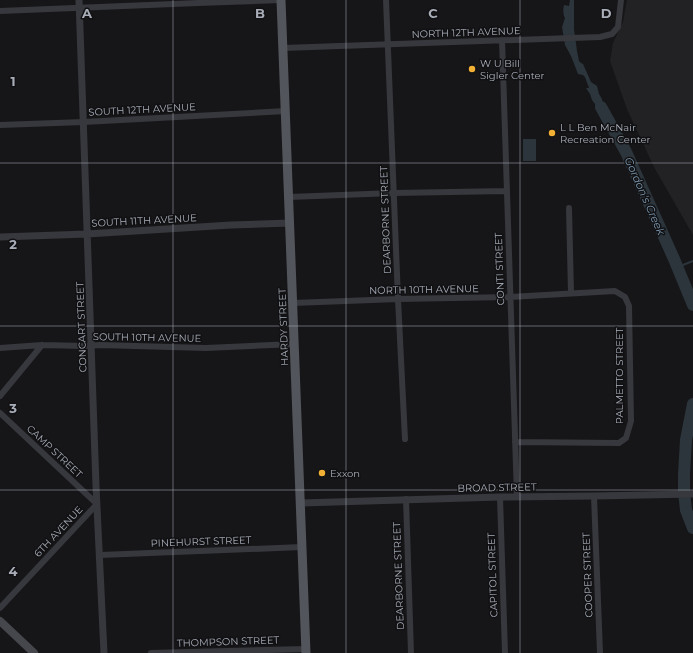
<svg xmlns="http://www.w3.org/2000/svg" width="693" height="653" viewBox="0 0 693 653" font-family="Montserrat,sans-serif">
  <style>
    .built { fill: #222225 }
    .water { fill: #2c353c }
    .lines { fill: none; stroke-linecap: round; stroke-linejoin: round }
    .stream { stroke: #2c353c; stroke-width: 2 }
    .river { stroke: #2c353c; stroke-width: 12 }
    .minor { stroke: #37383d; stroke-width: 6 }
    .tertiary { stroke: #37383d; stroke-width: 7 }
    .secondary { stroke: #45474d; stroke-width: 8 }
    .primary { stroke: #53555c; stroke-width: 9 }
    .grid { fill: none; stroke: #a8adb8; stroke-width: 1; stroke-opacity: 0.55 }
    .poi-dot { fill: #f2b134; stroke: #111113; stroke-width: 1.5 }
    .labels { text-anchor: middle; stroke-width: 3; stroke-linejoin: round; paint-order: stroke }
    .street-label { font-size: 10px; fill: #a8adb8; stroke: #111113 }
    .poi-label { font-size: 10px; fill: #a8adb8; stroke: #111113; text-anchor: start }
    .water-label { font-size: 11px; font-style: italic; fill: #7f9bb3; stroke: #111113 }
    .grid-label { font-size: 13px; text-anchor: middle; font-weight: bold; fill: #a8adb8; stroke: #111113; stroke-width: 3; stroke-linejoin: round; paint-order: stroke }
  </style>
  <rect width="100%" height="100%" fill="#161618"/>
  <path class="built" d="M627 0H693V235L654 167 627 109 610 61 613 43 623 22Z"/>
  <path class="water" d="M570 0H574V29L577 51 579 61 581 63 583 64 591 82 597 86 599 94 602 99V100L609 115V121L603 120 595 104 592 100 590 94 586 88H589L585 77 583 75 578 74 571 56 565 45 562 27 565 18C563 15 563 9 564 5L569 6Z
    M523 139H536V161H523Z"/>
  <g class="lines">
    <path class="stream" d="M679 270 683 265 693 261"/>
    <path class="river" d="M601 107 626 152 674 259 693 305
      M693 404 686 440 684 474V492L686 510 693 528"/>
    <path class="minor" d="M386 0 398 299 405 439
      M0 11 198 3 281 0
      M502 40 517 497
      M283 48 600 37 612 34 618 27 621 0
      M0 125 84 122 286 111
      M289 197 394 193 507 191
      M569 208 571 293
      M293 303 398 299 510 297 615 291 625 297 629 306 631 421 626 438 619 443 515 442
      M0 348 42 345 86 346 100 345 206 348 295 344
      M0 396 42 345
      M0 413 97 504 0 608
      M594 496 600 653
      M500 497 505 653
      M406 499 411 653
      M100 555 302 547
      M151 653 306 649"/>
    <path class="tertiary" d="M79 0 96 486 104 653
      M0 237 87 234 231 225 290 223
      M301 503 500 497 594 496 693 494"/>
    <path class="secondary" d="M0 621 34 653"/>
    <path class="primary" d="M281 0 306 653"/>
  </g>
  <path class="grid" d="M173 0V653M346 0V653M520 0V653M0 163H693M0 326H693M0 490H693"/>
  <g class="poi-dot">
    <circle cx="472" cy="69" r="4"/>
    <circle cx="552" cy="133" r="4"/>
    <circle cx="322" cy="473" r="4"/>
  </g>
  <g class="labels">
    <g class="street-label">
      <text transform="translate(466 32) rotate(-2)" y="4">NORTH 12TH AVENUE</text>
      <text transform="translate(142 109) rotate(-3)" y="4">SOUTH 12TH AVENUE</text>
      <text transform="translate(144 220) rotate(-3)" y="4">SOUTH 11TH AVENUE</text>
      <text transform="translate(385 220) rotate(-92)" y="4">DEARBORNE STREET</text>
      <text transform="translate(499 269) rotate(-92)" y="4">CONTI STREET</text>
      <text transform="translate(424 289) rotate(-1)" y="4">NORTH 10TH AVENUE</text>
      <text transform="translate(81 327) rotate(-92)" y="4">CONCART STREET</text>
      <text transform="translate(283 327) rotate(-92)" y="4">HARDY STREET</text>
      <text transform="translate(147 337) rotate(1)" y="4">SOUTH 10TH AVENUE</text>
      <text transform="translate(619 376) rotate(-90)" y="4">PALMETTO STREET</text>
      <text transform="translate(55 451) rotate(43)" y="4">CAMP STREET</text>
      <text transform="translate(497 487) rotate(-1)" y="4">BROAD STREET</text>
      <text transform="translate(58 531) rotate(-47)" y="4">6TH AVENUE</text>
      <text transform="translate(201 541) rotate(-2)" y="4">PINEHURST STREET</text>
      <text transform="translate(492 575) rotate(-92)" y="4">CAPITOL STREET</text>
      <text transform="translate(587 575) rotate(-92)" y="4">COOPER STREET</text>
      <text transform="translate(398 576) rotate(-92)" y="4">DEARBORNE STREET</text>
      <text transform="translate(228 641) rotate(-2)" y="4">THOMPSON STREET</text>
    </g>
    <g class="poi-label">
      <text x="480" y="67">W U Bill<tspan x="480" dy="12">Sigler Center</tspan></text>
      <text x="560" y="131">L L Ben McNair<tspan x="560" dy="12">Recreation Center</tspan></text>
      <text x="330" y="477">Exxon</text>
    </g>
    <g class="water-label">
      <text transform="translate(645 196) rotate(66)" y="4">Gordon's Creek</text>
    </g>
  </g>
  <g class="grid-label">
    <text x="87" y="18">A</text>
    <text x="260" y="18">B</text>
    <text x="433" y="18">C</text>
    <text x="606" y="18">D</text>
    <text x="13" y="86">1</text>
    <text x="13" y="249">2</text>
    <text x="13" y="413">3</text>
    <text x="13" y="576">4</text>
  </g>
</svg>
